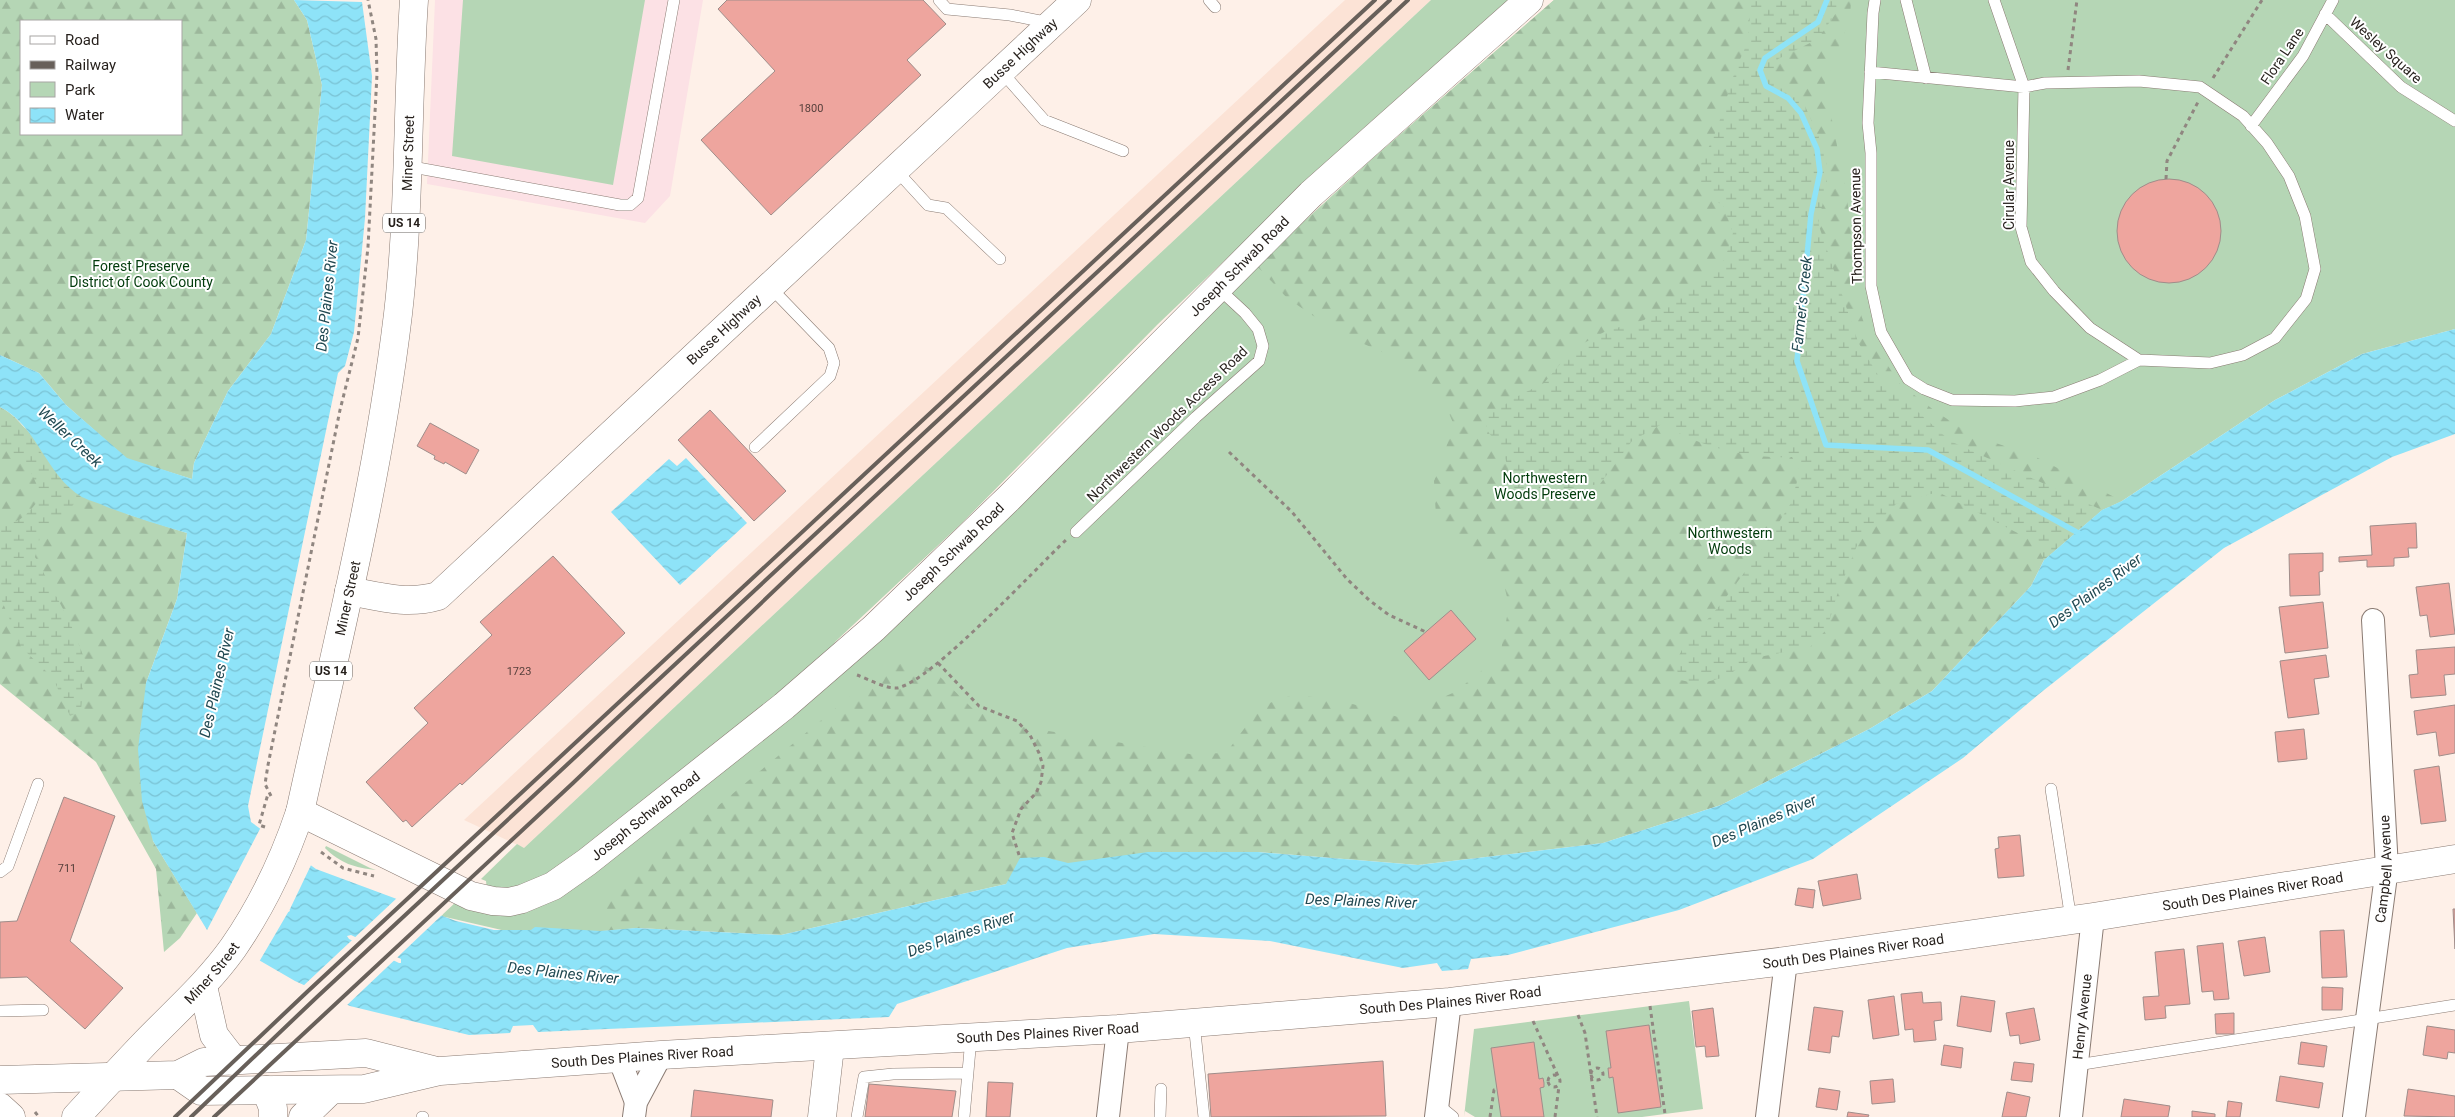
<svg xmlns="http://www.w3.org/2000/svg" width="2455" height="1117" viewBox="0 0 2455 1117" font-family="Roboto,sans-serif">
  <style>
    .education { fill: #fce1e5 }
    .built { fill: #fce3d6 }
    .green { fill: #b5d6b5 }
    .forest { fill: url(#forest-firs); fill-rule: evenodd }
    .wetland { fill: url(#wetland-marsh) }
    .water { fill: url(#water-waves); fill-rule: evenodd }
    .pier { fill: #fef0e8 }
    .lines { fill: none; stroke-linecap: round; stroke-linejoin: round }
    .stream { stroke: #8ee3f8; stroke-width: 5.5 }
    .building { fill: #eea59e; stroke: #9f8d8a }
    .service-casing { stroke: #8a7b73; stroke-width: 12 }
    .minor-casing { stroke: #8a7b73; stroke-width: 24 }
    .tertiary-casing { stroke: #8a7b73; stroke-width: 29 }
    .secondary-casing { stroke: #8a7b73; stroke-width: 29 }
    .primary-casing { stroke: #8a7b73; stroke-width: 29 }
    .path { stroke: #908680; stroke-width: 3; stroke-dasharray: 4 4; stroke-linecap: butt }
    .service { stroke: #fff; stroke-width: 11 }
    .minor { stroke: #fff; stroke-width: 22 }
    .tertiary { stroke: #fff; stroke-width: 28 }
    .secondary { stroke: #fff; stroke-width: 28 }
    .primary { stroke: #fff; stroke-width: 28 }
    .rail { stroke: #68605a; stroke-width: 4 }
    .labels { text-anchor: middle; stroke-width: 4; stroke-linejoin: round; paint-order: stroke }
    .number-label { font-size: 11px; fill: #57403c }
    .shield { fill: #fff; stroke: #66625f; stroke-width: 1 }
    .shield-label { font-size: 12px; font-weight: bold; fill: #251f1b }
    .street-label { font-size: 14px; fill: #251f1b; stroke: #fff }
    .park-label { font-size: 14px; fill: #013b0b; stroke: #fff }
    .water-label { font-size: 15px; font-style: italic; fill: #214952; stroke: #fff }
  </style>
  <defs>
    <pattern id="forest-firs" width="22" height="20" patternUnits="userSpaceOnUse" patternTransform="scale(1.25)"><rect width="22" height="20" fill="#b5d6b5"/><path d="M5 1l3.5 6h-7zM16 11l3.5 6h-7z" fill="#9cb79b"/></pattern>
    <pattern id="wetland-marsh" width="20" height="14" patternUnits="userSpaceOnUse" patternTransform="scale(1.25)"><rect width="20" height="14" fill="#b5d6b5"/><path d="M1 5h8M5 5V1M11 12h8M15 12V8" fill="none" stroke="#9cb79b"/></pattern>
    <pattern id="water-waves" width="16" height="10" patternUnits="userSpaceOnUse" patternTransform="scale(1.25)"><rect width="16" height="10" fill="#8ee3f8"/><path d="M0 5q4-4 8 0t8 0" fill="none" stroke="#7ac2d4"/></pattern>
  </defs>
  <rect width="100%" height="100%" fill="#fef0e8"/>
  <path class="education" d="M435 0H703L670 196 645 223 427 184Z"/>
  <path class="built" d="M1345 0H1431L524 848 464 820Z"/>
  <path class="green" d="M463 0H645L613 185 452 156Z
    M1431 0H1510L1358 133 1157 325 963 522 836 641 826 654 703 757 564 863 538 881 522 887 487 890 486 881 481 879 517 844 524 848Z
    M1554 0H2455V329L2362 354 2275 400 2122 501 2102 510 1258 852 636 928 601 931H506L441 916 457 901 593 871 1370 161Z
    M326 846 370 868 376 870C355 868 340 863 325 848Z
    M1689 1001 1703 1109 1642 1117H1475L1465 1111 1464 1117 1474 1029Z"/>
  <path class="forest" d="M0 0H294L307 20 322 85 306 240 271 334 228 391 194 463 192 479 127 459 66 405 39 373 0 355ZM21 21H181V134H21Z
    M1554 0H1851L1850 18 1825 84 1847 197 1859 309 1869 337 1900 384 1935 411 1970 434 2036 457 2122 501 2102 510 2044 560 2031 586 1932 691 1871 728 1721 805 1603 843 1418 865 1258 852H1148L1068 863 1044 857 1006 884 781 935 636 928 601 931 604 909 626 882 883 669 914 660 934 671 974 710 1005 724 1190 754 1226 753 1261 706 1295 694 1349 703 1398 717 1455 692 1500 656 1509 605 1503 581 1436 517 1434 481 1454 425 1439 390 1400 360 1337 332 1287 298 1257 266 1370 161Z
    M0 407 127 514 187 533 177 599 146 683 153 841 197 913 180 938 164 952 156 869 96 762 0 684Z"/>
  <path class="wetland" d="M1751 0H1841L1840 7 1818 39 1778 59 1774 72 1778 85 1802 99 1826 154 1827 186 1818 223 1858 342 1878 375 1950 441 2102 510 2044 560 2035 542 1938 492 1896 504 1858 543 1837 595 1827 629 1810 647 1754 658 1725 677 1699 684 1680 680 1675 663 1684 646 1721 604 1764 546 1791 503 1800 471 1792 457C1746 459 1701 447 1662 424L1632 441 1600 484 1563 489 1537 497 1517 494C1510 479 1508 463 1501 448 1494 433 1486 439 1485 417L1516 397 1544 383 1573 349 1606 331 1644 320 1709 276 1725 259 1733 233 1724 207 1699 186 1700 166 1717 129 1736 68 1748 42Z
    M0 407C26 420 35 448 53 469 62 479 72 487 81 496L66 513 42 530 35 557 69 620 85 660 81 711 70 716 53 678 21 647 0 596V523C20 527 31 509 42 496L28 466 0 446Z"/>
  <path class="water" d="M294 0 362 2 372 76 365 218 354 332 345 366 338 373 248 806 251 822 316 869 456 921 494 930H531L535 927 600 931 636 928 781 935 1006 884 1020 858 1044 857 1068 863 1148 852H1258L1418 865 1603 843 1721 805 1871 728 1932 691 2031 586 2044 560 2102 510 2122 501 2275 400 2362 354 2455 329V434L2392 457 2224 548 2039 694 1963 758 1813 859 1679 910 1508 955 1471 959 1468 969 1442 971 1437 963 1403 968 1270 941 1154 934 1067 948 897 1004 889 1017 538 1032 533 1025 513 1026 510 1033 469 1035 350 1006 295 981 207 930 153 841 142 801 138 749 146 683 177 599 187 533C160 525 133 517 107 507 99 503 90 501 82 497 46 476 37 425 0 407V355L39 373 66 405 127 458 192 479 194 463 228 391 271 334 306 240 322 85 307 20ZM234 880 290 910 289 912 232 882ZM351 935 401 959V963H399L349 939 347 936Z
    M686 458 747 523 680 585 611 512 669 459 677 466Z"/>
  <path class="pier" d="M261 827 312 863 290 909 259 962 206 932Z
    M398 897 443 914 345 1007 302 987Z"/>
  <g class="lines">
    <path class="stream" d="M1827 0 1818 22 1765 58 1760 70 1766 86 1788 98 1801 113 1817 149 1820 172 1811 214 1797 361 1826 445 1928 450 2082 535"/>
  </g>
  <path class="building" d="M727 0H923L946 24 907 60 921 75 771 215 701 140 775 71 718 9Z
    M2117 231a52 52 0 1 1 104 0a52 52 0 1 1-104 0Z
    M710 410 786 491 754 521 678 440Z
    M430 423 479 450 466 474 445 462 444 464 434 459 435 456 417 446Z
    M2416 523 2417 548H2408L2409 557 2394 558V566L2367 567V560L2339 562V557L2372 555 2370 526Z
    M2323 553V571L2319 572 2320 595 2290 596 2289 554Z
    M553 556 625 633 462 785 460 783 412 827 406 820 403 822 366 782 428 723 414 708 492 635 480 622Z
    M2449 583 2455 634 2430 637 2427 615 2420 616 2416 587Z
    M2323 602 2328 648 2285 653 2279 607Z
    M1451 610 1476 639 1429 680 1404 651Z
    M2455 647V674L2444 675 2446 695 2411 698 2409 675 2418 674 2416 650Z
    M2326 655 2329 677 2314 679 2319 714 2288 718 2280 661Z
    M2455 705V753L2439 756 2436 732 2417 735 2414 711Z
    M2304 729 2307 759 2278 762 2275 732Z
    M2439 766 2446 821 2421 824 2414 770Z
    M64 797 115 816 70 941 123 988 85 1029 27 977 0 978V922L17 921Z
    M2020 835 2024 876 1998 878 1995 849 1999 848 1998 837Z
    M1857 874 1861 899 1823 906 1818 881Z
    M1798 888 1815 890 1813 908 1795 905Z
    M2453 909H2455V949Z
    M2344 930 2347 977 2322 978 2320 931Z
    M2265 937 2270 972 2244 976 2238 941Z
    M2223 943 2229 999 2214 1000 2213 991 2202 992 2197 946Z
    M2184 949 2190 1004 2165 1006 2166 1018 2145 1020 2143 997 2159 996 2155 952Z
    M2322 987 2343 988 2342 1010H2322Z
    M1922 992 1923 1003 1941 1002 1942 1020 1934 1021 1936 1040 1914 1042 1913 1029 1905 1030 1901 994Z
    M1894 996 1899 1035 1873 1039 1868 1000Z
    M1961 996 1995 1001 1991 1032 1957 1026Z
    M1814 1007 1843 1011 1839 1037 1832 1036 1830 1053 1808 1050Z
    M1713 1008 1719 1056 1706 1057 1705 1046 1696 1047 1692 1011Z
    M2034 1008 2040 1040 2020 1044 2019 1035 2010 1036 2006 1013Z
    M2234 1013V1034H2216L2215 1014Z
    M1649 1025 1661 1107 1618 1113 1613 1077 1609 1078 1608 1068H1611L1606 1031Z
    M2427 1026 2455 1030V1053L2448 1052 2447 1059 2423 1055Z
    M1534 1042 1539 1079 1543 1078 1544 1083V1087L1540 1088 1544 1117H1501L1491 1048Z
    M2301 1042 2327 1046 2324 1067 2298 1064Z
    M1944 1045 1963 1048 1961 1068 1941 1065Z
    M1383 1061 1386 1116 1211 1117 1208 1074Z
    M2014 1062 2034 1064 2032 1082 2011 1080Z
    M2280 1076 2323 1083 2319 1108 2276 1101Z
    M1893 1079 1895 1102 1872 1104 1870 1081Z
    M988 1082 1013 1083 1010 1117H986Z
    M869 1084 956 1091 952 1117H865Z
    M1819 1088 1840 1091 1837 1110 1816 1107Z
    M2408 1089 2455 1096V1117L2404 1116Z
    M694 1090 773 1100 771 1117H691Z
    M2007 1092 2030 1097 2026 1117H2002Z
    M2124 1099 2170 1106 2168 1117H2121Z
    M2228 1101 2242 1103 2240 1117H2226Z
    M2192 1111 2215 1114V1117H2192Z
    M1848 1112 1869 1115 1868 1117H1847Z"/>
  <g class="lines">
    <defs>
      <path id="service" d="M939 0 947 9 1010 15 1050 23
        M1209 0 1215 7
        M1875 0 1873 13 1868 123 1871 153V286L1881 332 1908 379 1924 389 1952 400 2015 401 2054 397 2100 380 2139 360
        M1906 0 1926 78
        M2325 14 2401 87 2455 121
        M1001 71 1044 120 1123 151
        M1870 72 2024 87 2045 83 2139 81 2200 87 2243 116 2267 143 2289 176 2305 216 2315 269 2306 299 2275 338 2243 355 2210 363 2139 360 2090 328 2054 291 2031 262 2021 227 2024 87 1994 0
        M2251 126 2303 56 2333 0
        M407 166 620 205H630L638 198 674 0
        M895 169 928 205 946 208 1000 259
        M755 447 830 376 834 363 829 348 770 287
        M1076 532 1196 417 1259 361 1263 346 1258 329 1245 313 1218 288
        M2051 789 2071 920
        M0 872 8 866 38 784
        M0 1011 43 1010
        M1194 1023 1204 1117
        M2077 1065 2455 1005
        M1437 1104 1453 1117
        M422 1117H423
        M857 1117 864 1077 893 1074 968 1073
        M964 1117 971 1038
        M1160 1117 1161 1089"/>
      <g id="minor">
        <path d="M619 1058 636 1102"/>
        <path d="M634 1117 636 1102 661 1055"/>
        <path d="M1108 1117 1118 1029"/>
        <path d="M1436 1117 1450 1002"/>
        <path d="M1767 1117 1786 961"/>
        <path id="s1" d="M2071 1117 2093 917"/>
        <path id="s2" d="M2354 1117 2387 868 2373 620"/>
      </g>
      <g id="tertiary">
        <path id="s3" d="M300 812 471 896 493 901 509 902 522 899 553 886 587 862 784 706 874 628 1010 497 1311 194 1529 0"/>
        <path d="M266 1090 273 1108V1117"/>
        <path d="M303 1117 331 1090"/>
        <path d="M822 1117 830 1047"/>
      </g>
      <g id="secondary">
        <path id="s4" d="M349 591C381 597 407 605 438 596L1077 0"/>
        <path id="s5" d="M178 1075 201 1091 364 1089 440 1071 661 1055 1118 1029 1450 1002 1786 961 2093 917 2455 859"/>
        <path d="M0 1080 178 1075 204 1062 366 1053 433 1070"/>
      </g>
      <g id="primary">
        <path d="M203 986 214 1035 234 1061"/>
        <path d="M0 1107 11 1117"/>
        <path id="s6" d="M76 1117C99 1092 122 1067 146 1042 176 1011 208 983 233 948 262 906 284 860 300 812 336 647 378 482 398 314 410 210 407 104 414 0"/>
      </g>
    </defs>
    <use href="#service" class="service-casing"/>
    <use href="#minor" class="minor-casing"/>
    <use href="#tertiary" class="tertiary-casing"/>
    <use href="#secondary" class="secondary-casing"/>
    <use href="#primary" class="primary-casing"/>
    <path class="path" d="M2068 70 2077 0
      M2213 78 2262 0
      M2166 179 2167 161 2198 102
      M1229 452 1292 512 1347 579 1369 600 1389 615 1426 632
      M938 663 979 706 1017 721 1030 735 1039 753 1043 766 1041 782 1036 793 1021 809 1012 833 1020 858
      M857 675C868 679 886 689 897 688 931 682 1035 569 1066 540
      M271 796 265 784 268 765 340 410 358 338 368 247 377 74 376 39 368 0
      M265 827 259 825 268 794
      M321 852 343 868 374 876
      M1650 1006 1665 1114
      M1578 1015 1585 1033 1597 1117
      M1533 1021 1558 1076
      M1591 1074a6 6 0 1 1 12 0a6 6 0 1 1-12 0Z
      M1548 1081a6 6 0 1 1 12 0a6 6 0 1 1-12 0Z
      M35 1112 39 1117
      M1490 1117 1494 1090 1497 1089
      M1555 1117 1559 1086"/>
    <use href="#service" class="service"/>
    <use href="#minor" class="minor"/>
    <use href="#tertiary" class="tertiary"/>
    <use href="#secondary" class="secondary"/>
    <use href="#primary" class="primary"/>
    <path class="rail" d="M175 1117 307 992 1375 0
      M191 1117 317 997 1390 0
      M214 1117 573 783 800 566 1408 0"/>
  </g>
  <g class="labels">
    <g class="number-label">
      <text x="811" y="112">1800</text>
      <text x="519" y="675">1723</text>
      <text x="67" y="872">711</text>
    </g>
    <g class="shield">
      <rect x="383" y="213.5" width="42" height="19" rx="4"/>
      <rect x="310" y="661.5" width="42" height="19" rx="4"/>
    </g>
    <g class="shield-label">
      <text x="404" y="227">US 14</text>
      <text x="331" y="675">US 14</text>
    </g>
    <g class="street-label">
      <text transform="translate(2386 50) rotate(42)" y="5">Wesley Square</text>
      <text dy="5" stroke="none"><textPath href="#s4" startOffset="886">Busse Highway</textPath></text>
      <text transform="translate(2282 56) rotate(-56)" y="5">Flora Lane</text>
      <text dy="5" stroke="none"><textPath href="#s6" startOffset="1052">Miner Street</textPath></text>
      <text transform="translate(2009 185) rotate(-90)" y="5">Cirular Avenue</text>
      <text transform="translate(1856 226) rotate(-91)" y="5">Thompson Avenue</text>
      <text dy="5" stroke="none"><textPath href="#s3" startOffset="1202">Joseph Schwab Road</textPath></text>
      <text dy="5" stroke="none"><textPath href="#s4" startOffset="481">Busse Highway</textPath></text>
      <text transform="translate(1167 424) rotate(-44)" y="5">Northwestern Woods Access Road</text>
      <text dy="5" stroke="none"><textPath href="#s3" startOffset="798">Joseph Schwab Road</textPath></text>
      <text dy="5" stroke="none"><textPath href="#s6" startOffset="602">Miner Street</textPath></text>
      <text dy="5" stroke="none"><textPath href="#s3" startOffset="392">Joseph Schwab Road</textPath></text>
      <text dy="5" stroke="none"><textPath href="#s2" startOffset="250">Campbell Avenue</textPath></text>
      <text dy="5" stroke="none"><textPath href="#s5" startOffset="2092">South Des Plaines River Road</textPath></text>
      <text dy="5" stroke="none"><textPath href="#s5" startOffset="1688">South Des Plaines River Road</textPath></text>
      <text dy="5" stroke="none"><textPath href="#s6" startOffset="198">Miner Street</textPath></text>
      <text dy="5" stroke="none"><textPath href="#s5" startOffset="1282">South Des Plaines River Road</textPath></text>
      <text dy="5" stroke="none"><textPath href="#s1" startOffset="101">Henry Avenue</textPath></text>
      <text dy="5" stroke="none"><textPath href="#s5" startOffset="878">South Des Plaines River Road</textPath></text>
      <text dy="5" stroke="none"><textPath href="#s5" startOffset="472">South Des Plaines River Road</textPath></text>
    </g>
    <g class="park-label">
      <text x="141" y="271">Forest Preserve<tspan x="141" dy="16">District of Cook County</tspan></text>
      <text x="1545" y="483">Northwestern<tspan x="1545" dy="16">Woods Preserve</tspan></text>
      <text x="1730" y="538">Northwestern<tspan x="1730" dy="16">Woods</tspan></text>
    </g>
    <g class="water-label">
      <text transform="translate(327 296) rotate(-84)" y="5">Des Plaines River</text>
      <text transform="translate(1802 304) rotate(-84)" y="5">Farmer's Creek</text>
      <text transform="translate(70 437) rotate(43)" y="5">Weller Creek</text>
      <text transform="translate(2095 591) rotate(-37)" y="5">Des Plaines River</text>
      <text transform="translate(217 683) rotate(-77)" y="5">Des Plaines River</text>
      <text transform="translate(1764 821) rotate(-23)" y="5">Des Plaines River</text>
      <text transform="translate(1361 901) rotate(2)" y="5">Des Plaines River</text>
      <text transform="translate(961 934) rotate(-19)" y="5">Des Plaines River</text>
      <text transform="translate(563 973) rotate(6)" y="5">Des Plaines River</text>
    </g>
  </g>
  <rect x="20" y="20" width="162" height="115" fill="#ffffff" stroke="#a8a5a4"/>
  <rect x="30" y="36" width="25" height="8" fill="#ffffff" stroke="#a8a5a4"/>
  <text x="65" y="45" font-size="15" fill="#251f1b">Road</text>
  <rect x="30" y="61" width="25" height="8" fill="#68605a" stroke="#a8a5a4"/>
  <text x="65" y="70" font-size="15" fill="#251f1b">Railway</text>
  <rect x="30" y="82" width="25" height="15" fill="#b5d6b5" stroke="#a8a5a4"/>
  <text x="65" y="95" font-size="15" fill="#251f1b">Park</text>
  <rect x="30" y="108" width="25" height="15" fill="url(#water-waves)" stroke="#a8a5a4"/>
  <text x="65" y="120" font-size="15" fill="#251f1b">Water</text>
</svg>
